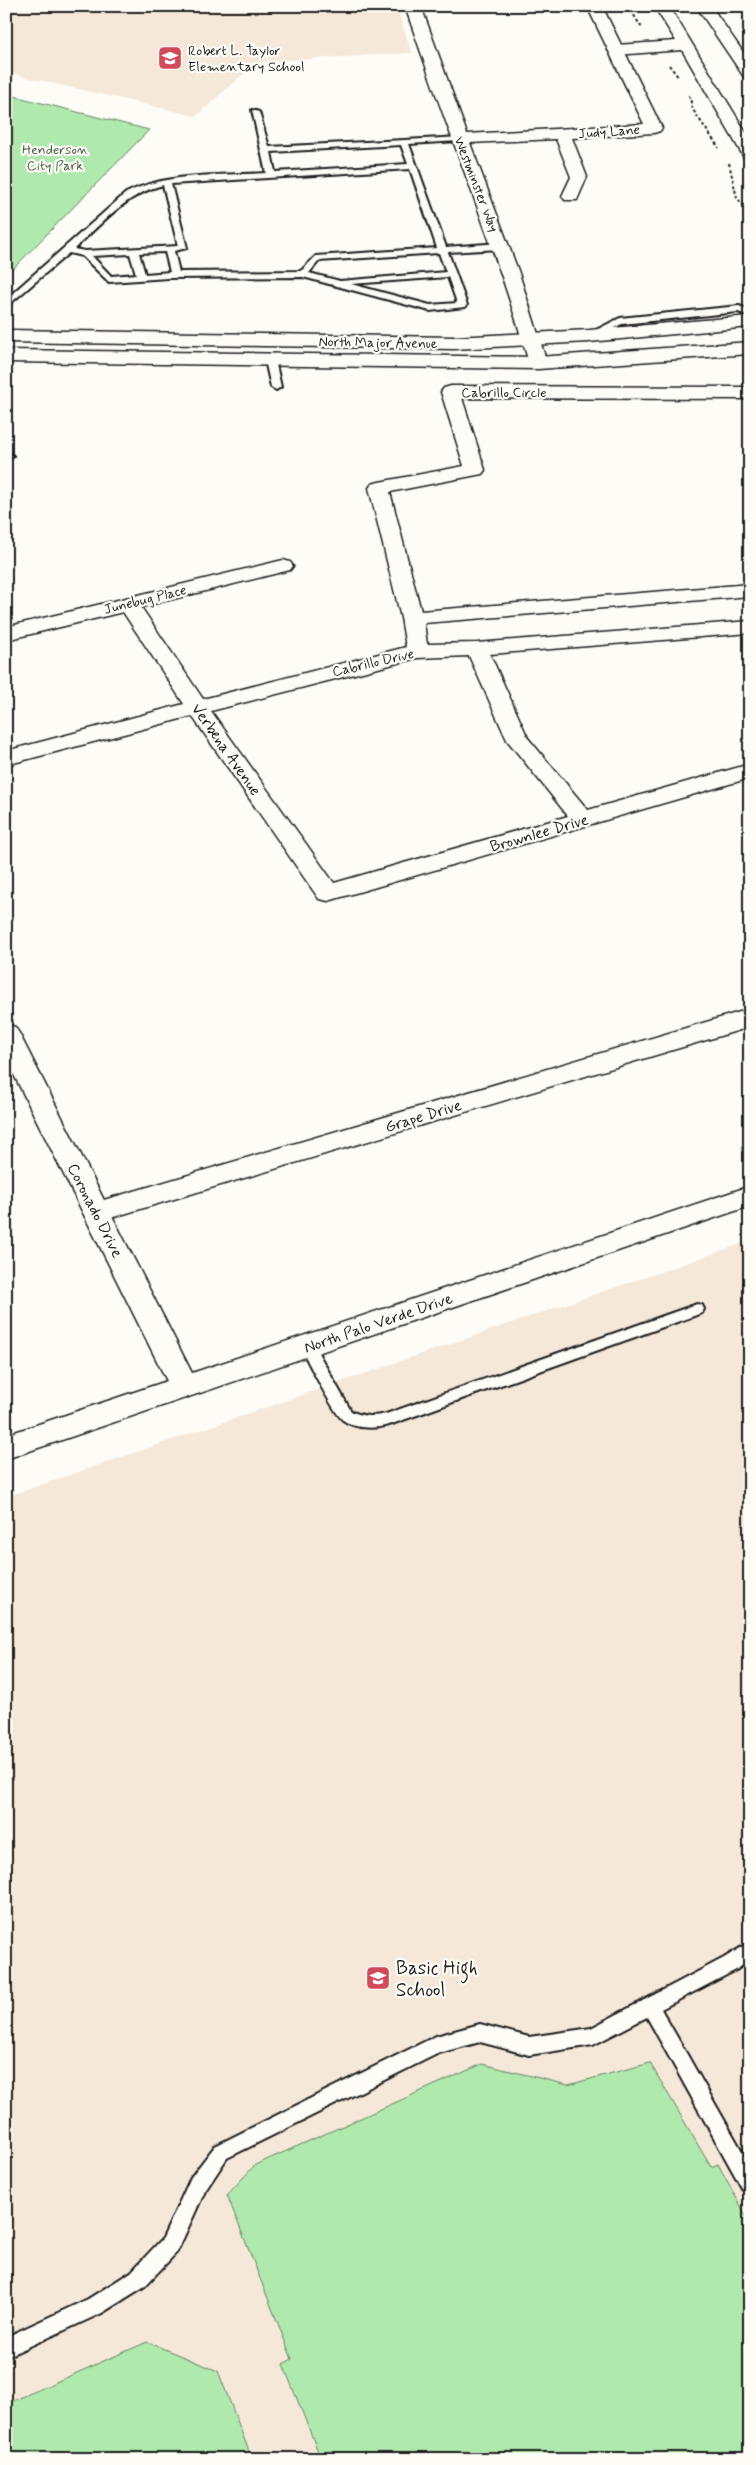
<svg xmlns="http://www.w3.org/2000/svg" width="756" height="2465" viewBox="0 0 756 2465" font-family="Mynerve,sans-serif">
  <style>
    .built { fill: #f5e8d9 }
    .green { fill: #b0e9ad; stroke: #668264 }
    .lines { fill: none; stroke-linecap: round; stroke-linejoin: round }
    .lane-casing { stroke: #1c1c1c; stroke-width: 4 }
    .street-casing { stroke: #1c1c1c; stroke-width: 3 }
    .secondary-casing { stroke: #1c1c1c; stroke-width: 3 }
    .path { stroke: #1c1c1c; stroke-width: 2; stroke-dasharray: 3 2.5; stroke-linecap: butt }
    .lane { fill: #fdfcf7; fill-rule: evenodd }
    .street { fill: #fdfcf7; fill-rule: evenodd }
    .secondary { fill: #fdfcf7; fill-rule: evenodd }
    .labels { text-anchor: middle; stroke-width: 4.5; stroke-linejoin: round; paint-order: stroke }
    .far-poi-label { font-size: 14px; fill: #1c1c1c; stroke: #fdfcf7; text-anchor: start }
    .far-street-label { font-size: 14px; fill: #1c1c1c; stroke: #fdfcf7 }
    .far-park-label { font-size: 14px; fill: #485a48; stroke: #fdfcf7 }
    .street-label { font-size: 16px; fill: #1c1c1c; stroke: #fdfcf7 }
    .near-poi-label { font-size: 19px; fill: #1c1c1c; stroke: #fdfcf7; text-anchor: start }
  </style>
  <rect width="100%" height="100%" fill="#fdfcf7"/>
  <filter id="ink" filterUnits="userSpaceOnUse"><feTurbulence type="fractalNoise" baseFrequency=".02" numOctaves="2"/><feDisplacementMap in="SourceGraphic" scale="10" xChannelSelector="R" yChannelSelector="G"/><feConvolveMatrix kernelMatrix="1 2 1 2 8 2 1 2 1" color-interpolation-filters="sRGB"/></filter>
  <g filter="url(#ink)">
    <path class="built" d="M6 6H396L412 53 257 62 196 116 25 77 6 71Z
      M750 1241V2459H6V1497Z"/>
    <path class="green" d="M6 94 149 130 6 276Z
      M650 2063 711 2167 718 2164 750 2223V2459H321L283 2364 292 2359 227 2195 255 2165 482 2064 568 2085Z
      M147 2342 218 2371 252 2459H6V2404Z"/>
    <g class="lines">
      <defs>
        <path id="lane" d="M252 110 259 112 269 147 462 137 463 139 459 141 409 144 446 247 500 243 504 246 500 249 448 252 467 305 465 307 430 311 303 277 168 278 109 282 82 256 69 253 6 307V299L126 193C168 172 220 176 266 173ZM401 145 408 164 275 172 271 152ZM410 169 437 248 316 256 301 271 179 272 174 251 187 248 171 184ZM163 185 178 246 85 251 74 249C101 224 126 194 163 185ZM165 252 170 272 145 274 139 253ZM439 253 446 272 340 281 309 273 319 261ZM130 254 136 274 111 276 92 256ZM448 277 457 303 430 305 351 284Z
          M739 306 750 310V316L738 312 622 324 592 338 584 336 620 318Z
          M270 357 275 360 281 387 276 390 271 387 265 360Z
          M6 450 13 456 11 458 6 459Z
          M697 1304 702 1305 704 1309 702 1313 392 1424C377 1429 357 1430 343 1420 335 1415 306 1358 300 1346L302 1342H312L351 1411C363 1417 373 1417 386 1414Z
          M750 1942V1960L736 1970 661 2009 750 2165V2192L743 2190 647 2017 593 2045 529 2055 480 2042 439 2053 227 2158 205 2191 177 2252 145 2286 102 2313 6 2357V2337L88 2299 131 2272 163 2238 191 2177 215 2146 436 2036 480 2024 529 2037 591 2028 724 1958Z"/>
        <path id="street" d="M405 6H421L467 134 644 124 587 6H602L662 128 660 131 654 133 572 138 587 177 577 200H565L562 196 571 177 556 139 470 143 519 273 547 363 545 367H531L529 363C494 241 445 126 405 6Z
          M451 386 750 387V399L462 398 485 470 482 474 390 492 421 611 750 584V596L424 623 427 644 477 643 750 621V633L490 654 528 738 588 810 750 764V778L328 901 319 899 192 716 6 765V751L184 704 123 612 6 640V627L283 560 290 562 293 566 290 570 141 607 203 699 406 647 401 618 369 488 372 484 379 482 464 466 441 392 444 388ZM469 656 507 740 568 816 334 883 211 711 417 658Z
          M750 1009V1027L97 1222 87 1219 83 1212 87 1205 97 1202Z"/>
        <path id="secondary" d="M654 6H669L750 139V159L744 158 742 154 682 50 616 55 608 50 616 45 676 41Z
          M696 6H711L750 62V79L744 77Z
          M750 316V327L589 342 454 349 6 342V330L454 337 589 330Z
          M750 342V354L538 369 6 362V350L538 357Z
          M6 1024 15 1027 19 1033 192 1373 750 1186V1206L6 1459V1435L167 1381 6 1059Z"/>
      </defs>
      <use href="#lane" class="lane-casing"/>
      <use href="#street" class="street-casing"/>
      <use href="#secondary" class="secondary-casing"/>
      <path class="path" d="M628 6 642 28
        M669 65 679 78
        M689 95 693 110 719 148
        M729 163 737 198 750 212"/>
      <use href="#lane" class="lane"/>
      <use href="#street" class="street"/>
      <use href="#secondary" class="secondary"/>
    </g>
  </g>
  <defs>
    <symbol id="school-square" viewBox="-11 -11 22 22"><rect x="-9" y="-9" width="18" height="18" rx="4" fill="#d1495b" stroke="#fdfcf7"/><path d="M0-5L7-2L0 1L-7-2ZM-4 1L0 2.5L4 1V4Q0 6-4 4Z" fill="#fff"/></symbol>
  </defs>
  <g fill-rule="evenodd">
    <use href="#school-square" x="156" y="44" width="28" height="28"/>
    <use href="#school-square" x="364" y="1964" width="28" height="28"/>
  </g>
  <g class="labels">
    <g class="far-poi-label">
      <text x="188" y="55">Robert L. Taylor<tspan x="188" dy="16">Elementary School</tspan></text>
    </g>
    <g class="far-street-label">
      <text transform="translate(609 131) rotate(-4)" y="5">Judy Lane</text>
      <text transform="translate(477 184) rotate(69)" y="5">Westminster Way</text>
      <text transform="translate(378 342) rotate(1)" y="5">North Major Avenue</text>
      <text x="504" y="397">Cabrillo Circle</text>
      <text transform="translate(145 599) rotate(-14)" y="5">Junebug Place</text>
      <text transform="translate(373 662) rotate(-13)" y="5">Cabrillo Drive</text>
    </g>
    <g class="far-park-label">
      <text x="55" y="154">Henderson<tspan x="55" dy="16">City Park</tspan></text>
    </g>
    <g class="street-label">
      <text transform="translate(227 749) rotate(55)" y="6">Verbena Avenue</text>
      <text transform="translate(539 832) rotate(-16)" y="6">Brownlee Drive</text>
      <text transform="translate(423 1115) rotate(-17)" y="6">Grape Drive</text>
      <text transform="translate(96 1210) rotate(63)" y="6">Coronado Drive</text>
      <text transform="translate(378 1322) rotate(-19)" y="6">North Palo Verde Drive</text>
    </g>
    <g class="near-poi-label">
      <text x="396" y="1974">Basic High<tspan x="396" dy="22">School</tspan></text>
    </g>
  </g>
  <rect width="756" height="2465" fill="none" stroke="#fdfcf7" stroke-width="25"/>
  <rect x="12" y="12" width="731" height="2440" fill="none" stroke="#1c1c1c" stroke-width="2" filter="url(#ink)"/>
</svg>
